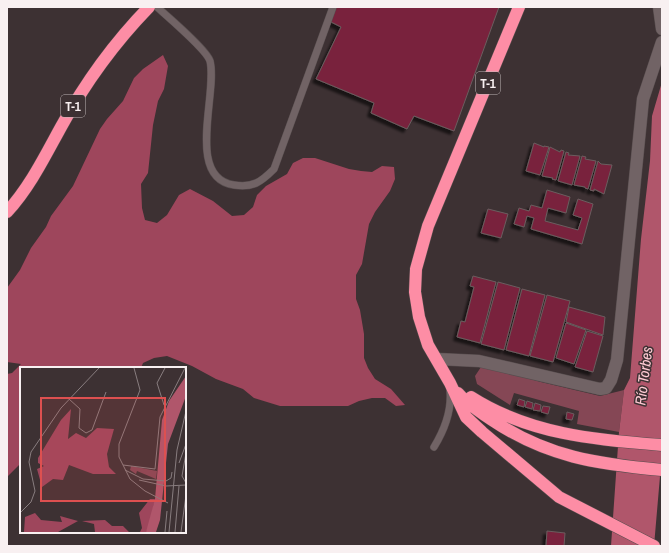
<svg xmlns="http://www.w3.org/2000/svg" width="669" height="553" viewBox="0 0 669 553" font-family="'Archivo Narrow',sans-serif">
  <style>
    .green { fill: #854755 }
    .forest { fill: #9e465c }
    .water { fill: #b0566b }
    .building { fill: #79233c; stroke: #6b5d5f; filter: url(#shadow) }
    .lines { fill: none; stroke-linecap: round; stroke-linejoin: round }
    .lane-casing { stroke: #574d4e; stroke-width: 8 }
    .street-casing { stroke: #574d4e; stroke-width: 13 }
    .highway-casing { stroke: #574d4e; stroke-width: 13 }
    .lane { stroke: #716365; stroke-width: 7 }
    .street { stroke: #716365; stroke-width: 12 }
    .highway { stroke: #fd8da5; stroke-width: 12 }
    .labels { text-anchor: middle; stroke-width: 3; stroke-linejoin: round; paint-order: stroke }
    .shield { fill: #3d3133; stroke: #c0b7b8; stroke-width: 1 }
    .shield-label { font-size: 13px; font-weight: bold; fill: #f8f0f1 }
    .water-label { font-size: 15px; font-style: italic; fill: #fecad3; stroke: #3d3133 }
    .inset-road { fill: none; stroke: #887d7f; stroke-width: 1 }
    .view { fill: #dd5050; fill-opacity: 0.15; stroke: #dd5050; stroke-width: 2 }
    .inset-edge { fill: none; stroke: #f8f0f1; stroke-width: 2 }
  </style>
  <defs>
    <filter id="shadow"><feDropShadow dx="-3.5" dy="3.5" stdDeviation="1" flood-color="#0009"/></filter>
  </defs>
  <rect width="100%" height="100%" fill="#3d3133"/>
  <path class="green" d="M481 367H489L541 382 600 396 624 390 619 432 577 424 579 411 514 393 510 405 477 384 475 376Z"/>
  <path class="forest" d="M163 55 168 66 164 89 158 101 153 125 148 173 141 184 142 208 145 220 157 223 167 215 179 195 190 189 213 201 232 216 244 215 253 207 257 195 266 186 287 174 293 163 303 158H315L349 169 361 171 372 172 382 166 394 167 395 179 390 191 375 212 369 224 362 264 356 275V299L360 310 364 334V358L368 368 375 379 391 389 405 405 396 406 385 398H372L359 401 348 406H280L254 398 243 389 216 379 192 366 167 356 154 358 143 363 141 368H21V463L8 476 7 374 12 373 21 364 7 362V288L20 270 31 248 46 227 51 216 73 186 100 129 107 119 123 101 134 78 143 69Z"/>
  <path class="water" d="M662 82V453L654 546H611L619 432 624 390 630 378 641 239 650 161 652 116Z"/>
  <path class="building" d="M335 7H499L454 131 414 116 407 129 371 113 374 103 316 79 341 27 329 21Z
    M534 143 544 147V146L549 147 540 175 526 171Z
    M550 147 560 152 561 150 564 151 556 180 552 179 553 178 542 176Z
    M566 152 569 153 568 155 580 156 572 185 558 181Z
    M582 156 586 157 585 159 596 161 588 189 585 188V187L574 185Z
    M598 161 601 164 612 165 604 194 594 189V191L590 190Z
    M547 190 570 197 566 213 548 208 545 221 578 230 582 218 573 215 578 199 593 204 582 244 531 229 534 218 527 216 524 227 514 224 519 208 529 211 531 205 542 208Z
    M488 209 508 214 501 238 481 233Z
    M473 276 496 282 480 343 457 337 461 321 465 322 474 287 470 286Z
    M498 282 520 288 504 350 481 344Z
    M522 289 545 295 529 356 506 350Z
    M547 295 570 301 553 362 530 356Z
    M569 307 605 317 603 335 566 322Z
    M566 323 586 330 574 364 556 358Z
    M587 331 603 336 593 372 575 367Z
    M519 399 525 401 524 407 517 405Z
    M527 401 533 403 532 409 525 407Z
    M535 403 541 405 540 411 533 410Z
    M543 406 550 407 548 414 541 412Z
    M567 412 574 414 572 420 566 419Z
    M547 531 565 533 564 546H546Z"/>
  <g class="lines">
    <defs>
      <path id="lane" d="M157 7C168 17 207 50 210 61 218 93 185 178 234 185 253 188 261 182 274 169L333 7
        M434 447C445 429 452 411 450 390"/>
      <path id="street" d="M659 7 662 29
        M437 359 479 361 600 389 606 388 611 380 617 360 643 99 662 42"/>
      <path id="highway" d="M519 7 428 226 416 269 415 292 419 317 428 345 450 383 466 417 482 432 559 497 654 546
        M7 212C30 187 45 156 61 127 85 83 114 43 149 7
        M458 393C468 405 479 411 492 420 547 457 597 464 662 470
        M471 397C529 434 595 440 662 445"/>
    </defs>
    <use href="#lane" class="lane-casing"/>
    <use href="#street" class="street-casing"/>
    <use href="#highway" class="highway-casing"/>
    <use href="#lane" class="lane"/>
    <use href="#street" class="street"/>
    <use href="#highway" class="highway"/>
  </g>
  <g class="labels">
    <g class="shield">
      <rect x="476" y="72" width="24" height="22" rx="3"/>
      <rect x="61" y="95" width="24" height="22" rx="3"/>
    </g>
    <g class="shield-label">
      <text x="488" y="88">T-1</text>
      <text x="73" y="111">T-1</text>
    </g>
    <g class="water-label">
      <text transform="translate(644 376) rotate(-83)" y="5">Río Torbes</text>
    </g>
  </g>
  <g transform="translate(20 367)">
    <rect width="166" height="166" fill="#3d3133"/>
    <path d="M111 99 137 104 136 112 117 104 116 107 110 103Z" fill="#854755"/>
    <path d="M51 42 48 72 56 66 66 71 77 61 94 62 87 87 89 100 96 107H73L49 98 43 113 33 112 22 120 17 102 24 99 18 96V91L41 53ZM130 132H135L129 160 126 165H120L122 161 119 146ZM15 146 21 153 42 155 40 149 58 154 38 165H4L5 150ZM85 153 92 159H103L109 165H75L74 157 62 154Z" fill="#9e465c"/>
    <path d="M166 9V29L148 77 140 153 136 165H126L135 132 142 53 149 34Z" fill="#b0566b"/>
    <path class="inset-road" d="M114 1 120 23 99 77V90L110 112 125 124 148 136M49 32 60 42 59 61 66 66 72 63 86 25M144 38 137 16 145 1M166 86 162 109 166 116M159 96 166 77M103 98 135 102 140 50 165 1M105 103 123 112 146 114 151 111 152 105M119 113 146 119 166 118M0 146 11 135 15 124 9 95 11 85 41 41 79 1M145 165 147 144M149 165 157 83 166 44M155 165 159 119M161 165 166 128"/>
    <path class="view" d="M21 31H145V134H21Z"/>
    <rect width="166" height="166" class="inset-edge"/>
  </g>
  <rect width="669" height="553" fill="none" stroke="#f8f0f1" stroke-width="16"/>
</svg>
